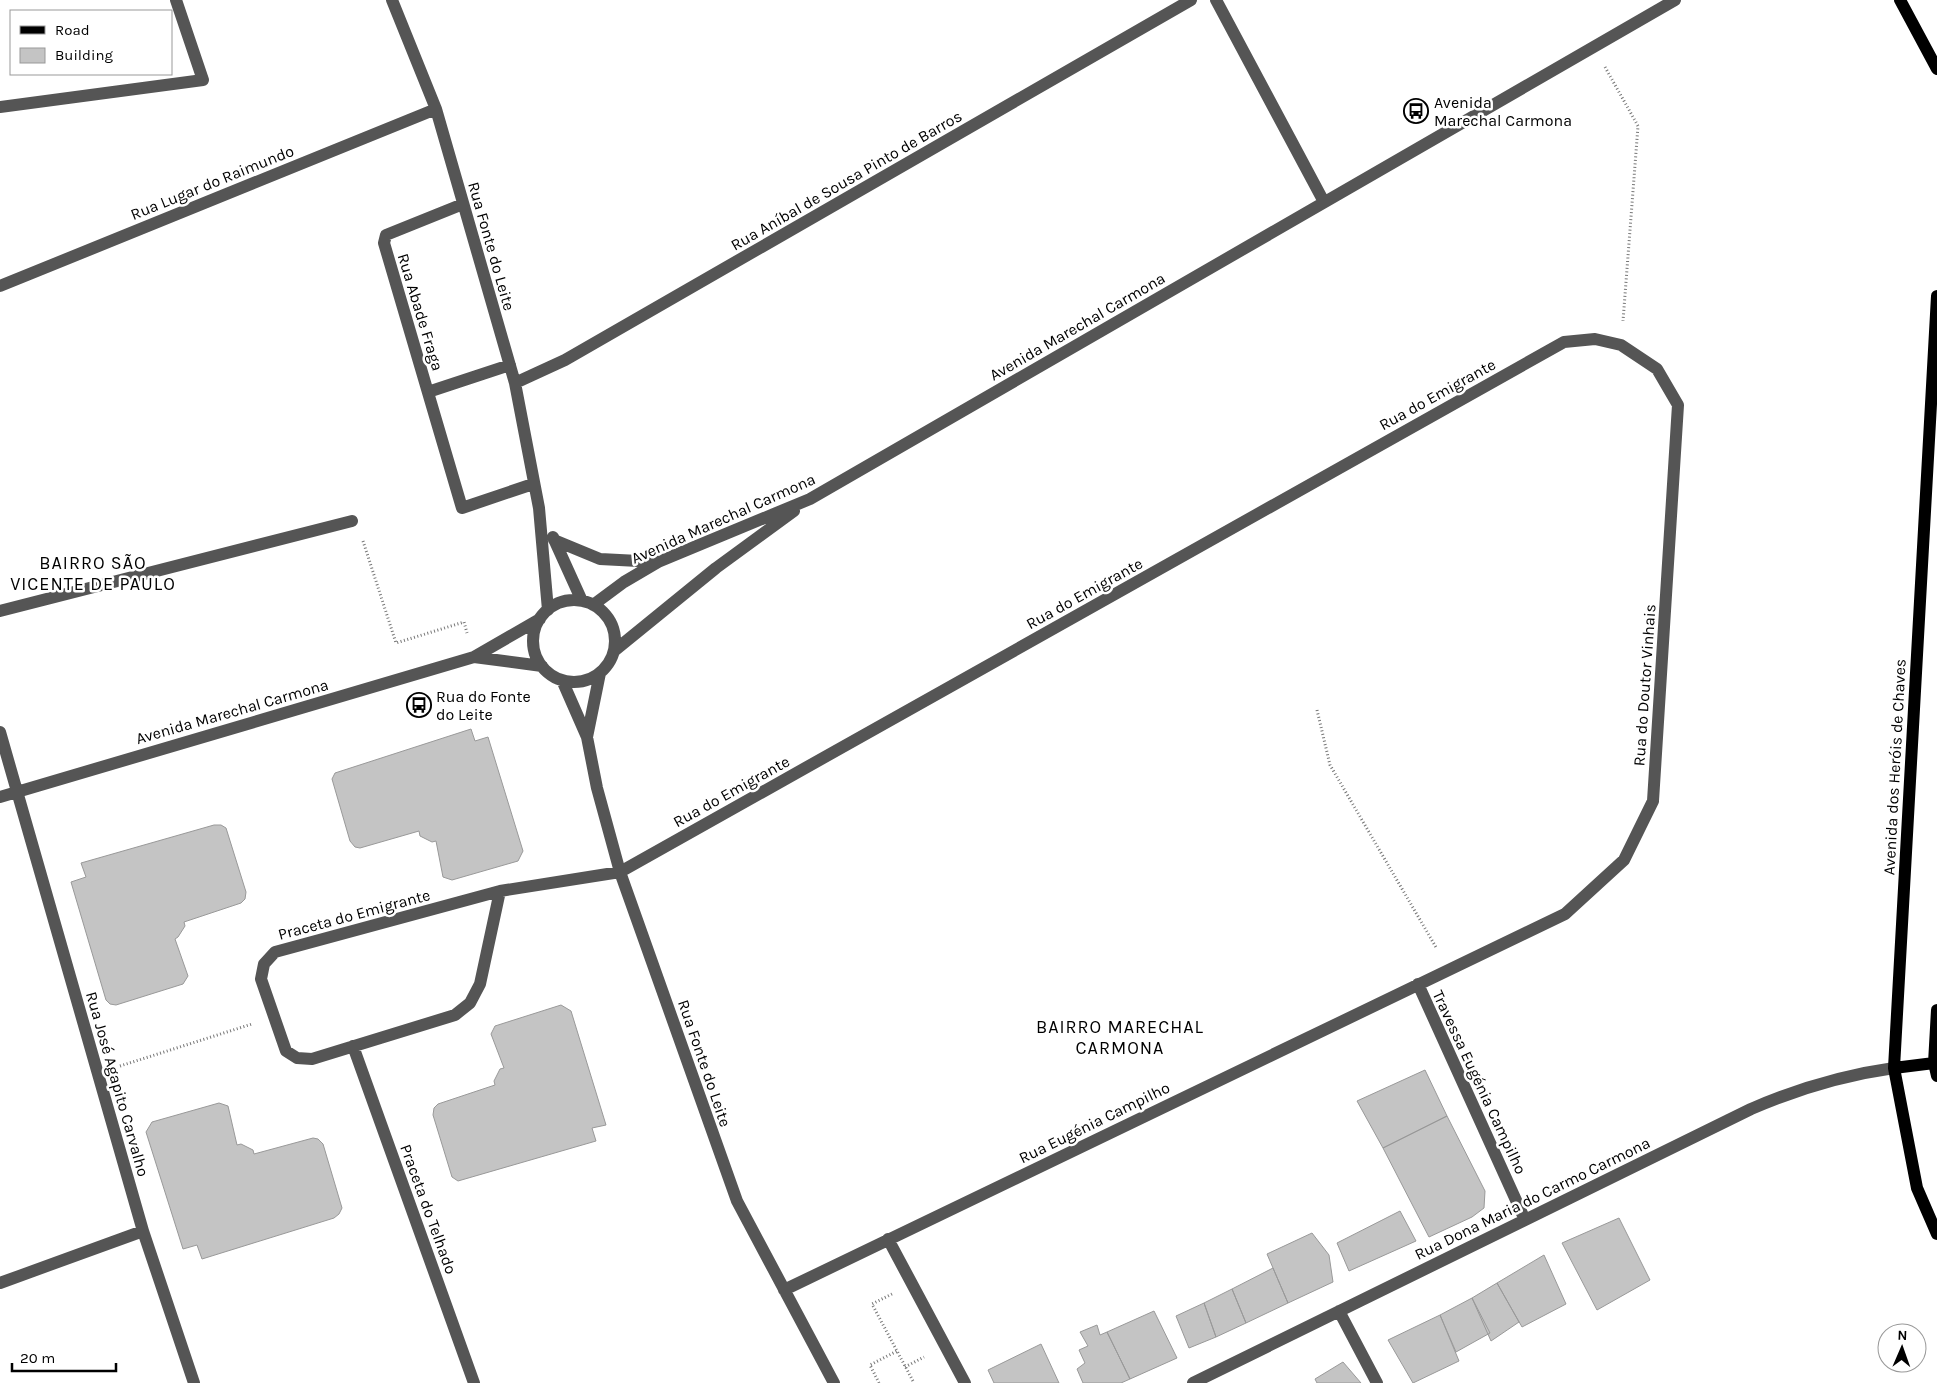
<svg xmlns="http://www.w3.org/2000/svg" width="1937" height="1383" viewBox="0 0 1937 1383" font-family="Karla,sans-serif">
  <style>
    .building { fill: #c4c4c4; stroke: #999 }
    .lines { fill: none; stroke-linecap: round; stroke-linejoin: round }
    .path { stroke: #777; stroke-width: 3; stroke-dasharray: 1 2.5; stroke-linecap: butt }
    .minor { stroke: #555; stroke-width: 12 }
    .major { stroke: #000; stroke-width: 12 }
    .labels { text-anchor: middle; stroke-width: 5; stroke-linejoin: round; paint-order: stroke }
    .poi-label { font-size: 16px; fill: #000; stroke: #fff; text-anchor: start }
    .street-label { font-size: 16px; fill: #000; stroke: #fff }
    .neighbourhood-label { font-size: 18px; letter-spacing: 1px; fill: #000; stroke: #fff }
  </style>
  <rect width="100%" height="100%" fill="#fff"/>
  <path class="building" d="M471 729 475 741 488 737 523 851 518 861 452 880 443 877 436 841 432 842 420 836 419 831 360 848 355 847 350 841 332 779 335 773Z
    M214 825H221L226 828 246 892 245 899 241 903 184 922 185 926 178 937 175 939 188 976 183 984 116 1005 110 1004 106 1000 71 882 86 877 81 863Z
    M561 1005 571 1011 606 1125 592 1128 596 1141 458 1181 452 1177 433 1115 434 1108 438 1104 495 1085 494 1081 500 1069 504 1068 491 1034 495 1026Z
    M1425 1070 1447 1116 1383 1148 1357 1101Z
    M219 1103 228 1106 237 1145 241 1144 253 1150 254 1154 313 1138 318 1139 323 1144 342 1208 339 1214 334 1218 202 1259 197 1245 183 1249 146 1132 152 1122Z
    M1447 1116 1485 1191 1484 1208 1472 1217 1429 1237 1383 1148Z
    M1400 1211 1416 1241 1349 1271 1337 1243Z
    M1619 1218 1650 1280 1597 1310 1562 1243Z
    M1312 1233 1329 1255 1333 1282 1288 1303 1267 1254Z
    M1544 1255 1566 1304 1522 1327 1497 1283Z
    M1273 1268 1288 1303 1246 1323 1232 1289Z
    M1497 1283 1519 1322 1491 1341 1472 1298Z
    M1232 1289 1246 1323 1216 1337 1204 1303Z
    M1472 1298 1490 1333 1456 1352 1440 1315Z
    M1204 1303 1216 1337 1189 1348 1176 1316Z
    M1154 1311 1177 1358 1130 1379 1107 1332Z
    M1440 1315 1459 1361 1413 1383 1388 1340Z
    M1097 1325 1100 1335 1107 1332 1130 1379 1121 1383H1083L1077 1369 1085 1363 1079 1350 1088 1346 1080 1332Z
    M1041 1344 1059 1383H994L988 1370Z
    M1343 1362 1361 1383H1317L1315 1379Z"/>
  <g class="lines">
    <path class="path" d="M1605 67 1638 126 1623 321
      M363 541 396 643 464 622 467 633
      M1317 710 1330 765 1437 949
      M120 1066 252 1024
      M892 1294 872 1304 914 1383
      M905 1367 924 1357
      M879 1383 870 1365 897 1351"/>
    <path class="minor" d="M392 0 436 109 515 383 539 508 548 610
      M1216 0 1324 202
      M0 107 203 80 176 0
      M463 204 386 235 384 243 462 508 533 484
      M0 286 436 109
      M515 383 565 360 1191 0
      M428 392 510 365
      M553 537 582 601
      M554 540 600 559 658 562
      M533 641a41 41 0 1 1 82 0a41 41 0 1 1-82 0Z
      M593 605 624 582 658 562 810 499 1675 0
      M0 611 352 521
      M614 651 716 568 794 511
      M474 657 542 666
      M562 680 587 737 597 788 620 872 737 1201 834 1383
      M0 732 143 1231 194 1383
      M587 737 600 673
      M0 797 474 657 540 619
      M500 891 480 984 470 1003 455 1015 312 1059 297 1058 286 1051 261 979 264 964 275 952 500 891 620 872 1564 342 1595 339 1621 345 1657 369 1678 405 1653 801 1624 860 1565 914 784 1290
      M1418 984 1525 1220
      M353 1046 474 1383
      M888 1239 965 1383
      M0 1283 143 1231
      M1339 1311 1377 1383
      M1193 1383 1751 1109C1797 1089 1844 1075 1894 1068"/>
    <path class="major" d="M1900 0 1937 69
      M1937 296 1894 1068 1917 1188 1937 1234
      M1937 1010 1934 1063 1937 1076
      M1894 1068 1934 1063"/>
  </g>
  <defs>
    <symbol id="bus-ring" viewBox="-11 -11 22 22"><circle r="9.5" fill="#fff" stroke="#000" stroke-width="1.5"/><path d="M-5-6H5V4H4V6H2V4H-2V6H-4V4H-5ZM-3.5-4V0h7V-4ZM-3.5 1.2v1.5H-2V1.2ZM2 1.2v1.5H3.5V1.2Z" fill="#000"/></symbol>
  </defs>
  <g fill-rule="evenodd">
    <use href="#bus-ring" x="1402" y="97" width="28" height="28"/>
    <use href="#bus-ring" x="405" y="691" width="28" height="28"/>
  </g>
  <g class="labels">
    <g class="poi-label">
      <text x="1434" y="108">Avenida<tspan x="1434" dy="18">Marechal Carmona</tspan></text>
      <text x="436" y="702">Rua do Fonte<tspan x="436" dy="18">do Leite</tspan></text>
    </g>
    <g class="street-label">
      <text transform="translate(846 180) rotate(-30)" y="6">Rua Aníbal de Sousa Pinto de Barros</text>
      <text transform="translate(212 182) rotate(-22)" y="6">Rua Lugar do Raimundo</text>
      <text transform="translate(492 246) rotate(74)" y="6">Rua Fonte do Leite</text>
      <text transform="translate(421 312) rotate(73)" y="6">Rua Abade Fraga</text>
      <text transform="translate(1077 326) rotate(-30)" y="6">Avenida Marechal Carmona</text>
      <text transform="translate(1437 394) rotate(-29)" y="6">Rua do Emigrante</text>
      <text transform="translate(723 518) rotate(-24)" y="6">Avenida Marechal Carmona</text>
      <text transform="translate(1084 593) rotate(-29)" y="6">Rua do Emigrante</text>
      <text transform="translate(1644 685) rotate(-86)" y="6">Rua do Doutor Vinhais</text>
      <text transform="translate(232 711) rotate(-16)" y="6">Avenida Marechal Carmona</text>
      <text transform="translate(1894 767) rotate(-87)" y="6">Avenida dos Heróis de Chaves</text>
      <text transform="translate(731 791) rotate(-29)" y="6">Rua do Emigrante</text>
      <text transform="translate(354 914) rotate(-15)" y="6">Praceta do Emigrante</text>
      <text transform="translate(705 1063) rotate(71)" y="6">Rua Fonte do Leite</text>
      <text transform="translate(1480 1082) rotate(65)" y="6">Travessa Eugénia Campilho</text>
      <text transform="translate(118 1084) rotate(74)" y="6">Rua José Agapito Carvalho</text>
      <text transform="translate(1094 1122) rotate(-26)" y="6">Rua Eugénia Campilho</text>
      <text transform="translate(1532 1198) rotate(-26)" y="6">Rua Dona Maria do Carmo Carmona</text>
      <text transform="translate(429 1209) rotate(70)" y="6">Praceta do Telhado</text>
    </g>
    <g class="neighbourhood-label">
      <text x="93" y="569">BAIRRO SÃO<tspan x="93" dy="21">VICENTE DE PAULO</tspan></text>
      <text x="1120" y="1033">BAIRRO MARECHAL<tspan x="1120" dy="21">CARMONA</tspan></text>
    </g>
  </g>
  <rect x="10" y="10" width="162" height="65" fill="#ffffff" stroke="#999999"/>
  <rect x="20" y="26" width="25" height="8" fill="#000000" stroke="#999999"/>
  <text x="55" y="35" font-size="15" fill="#000000">Road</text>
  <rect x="20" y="48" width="25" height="15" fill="#c4c4c4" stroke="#999999"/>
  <text x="55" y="60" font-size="15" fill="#000000">Building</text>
  <g transform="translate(1902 1348) rotate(2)"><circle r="24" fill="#ffffff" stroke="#999999"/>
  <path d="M0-4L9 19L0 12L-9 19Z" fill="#000000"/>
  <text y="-8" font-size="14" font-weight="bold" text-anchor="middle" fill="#000000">N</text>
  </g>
  <path d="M12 1363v8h104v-8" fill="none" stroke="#000000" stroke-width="2.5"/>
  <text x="20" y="1363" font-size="15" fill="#000000" stroke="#ffffff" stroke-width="4" paint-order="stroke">20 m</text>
</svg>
